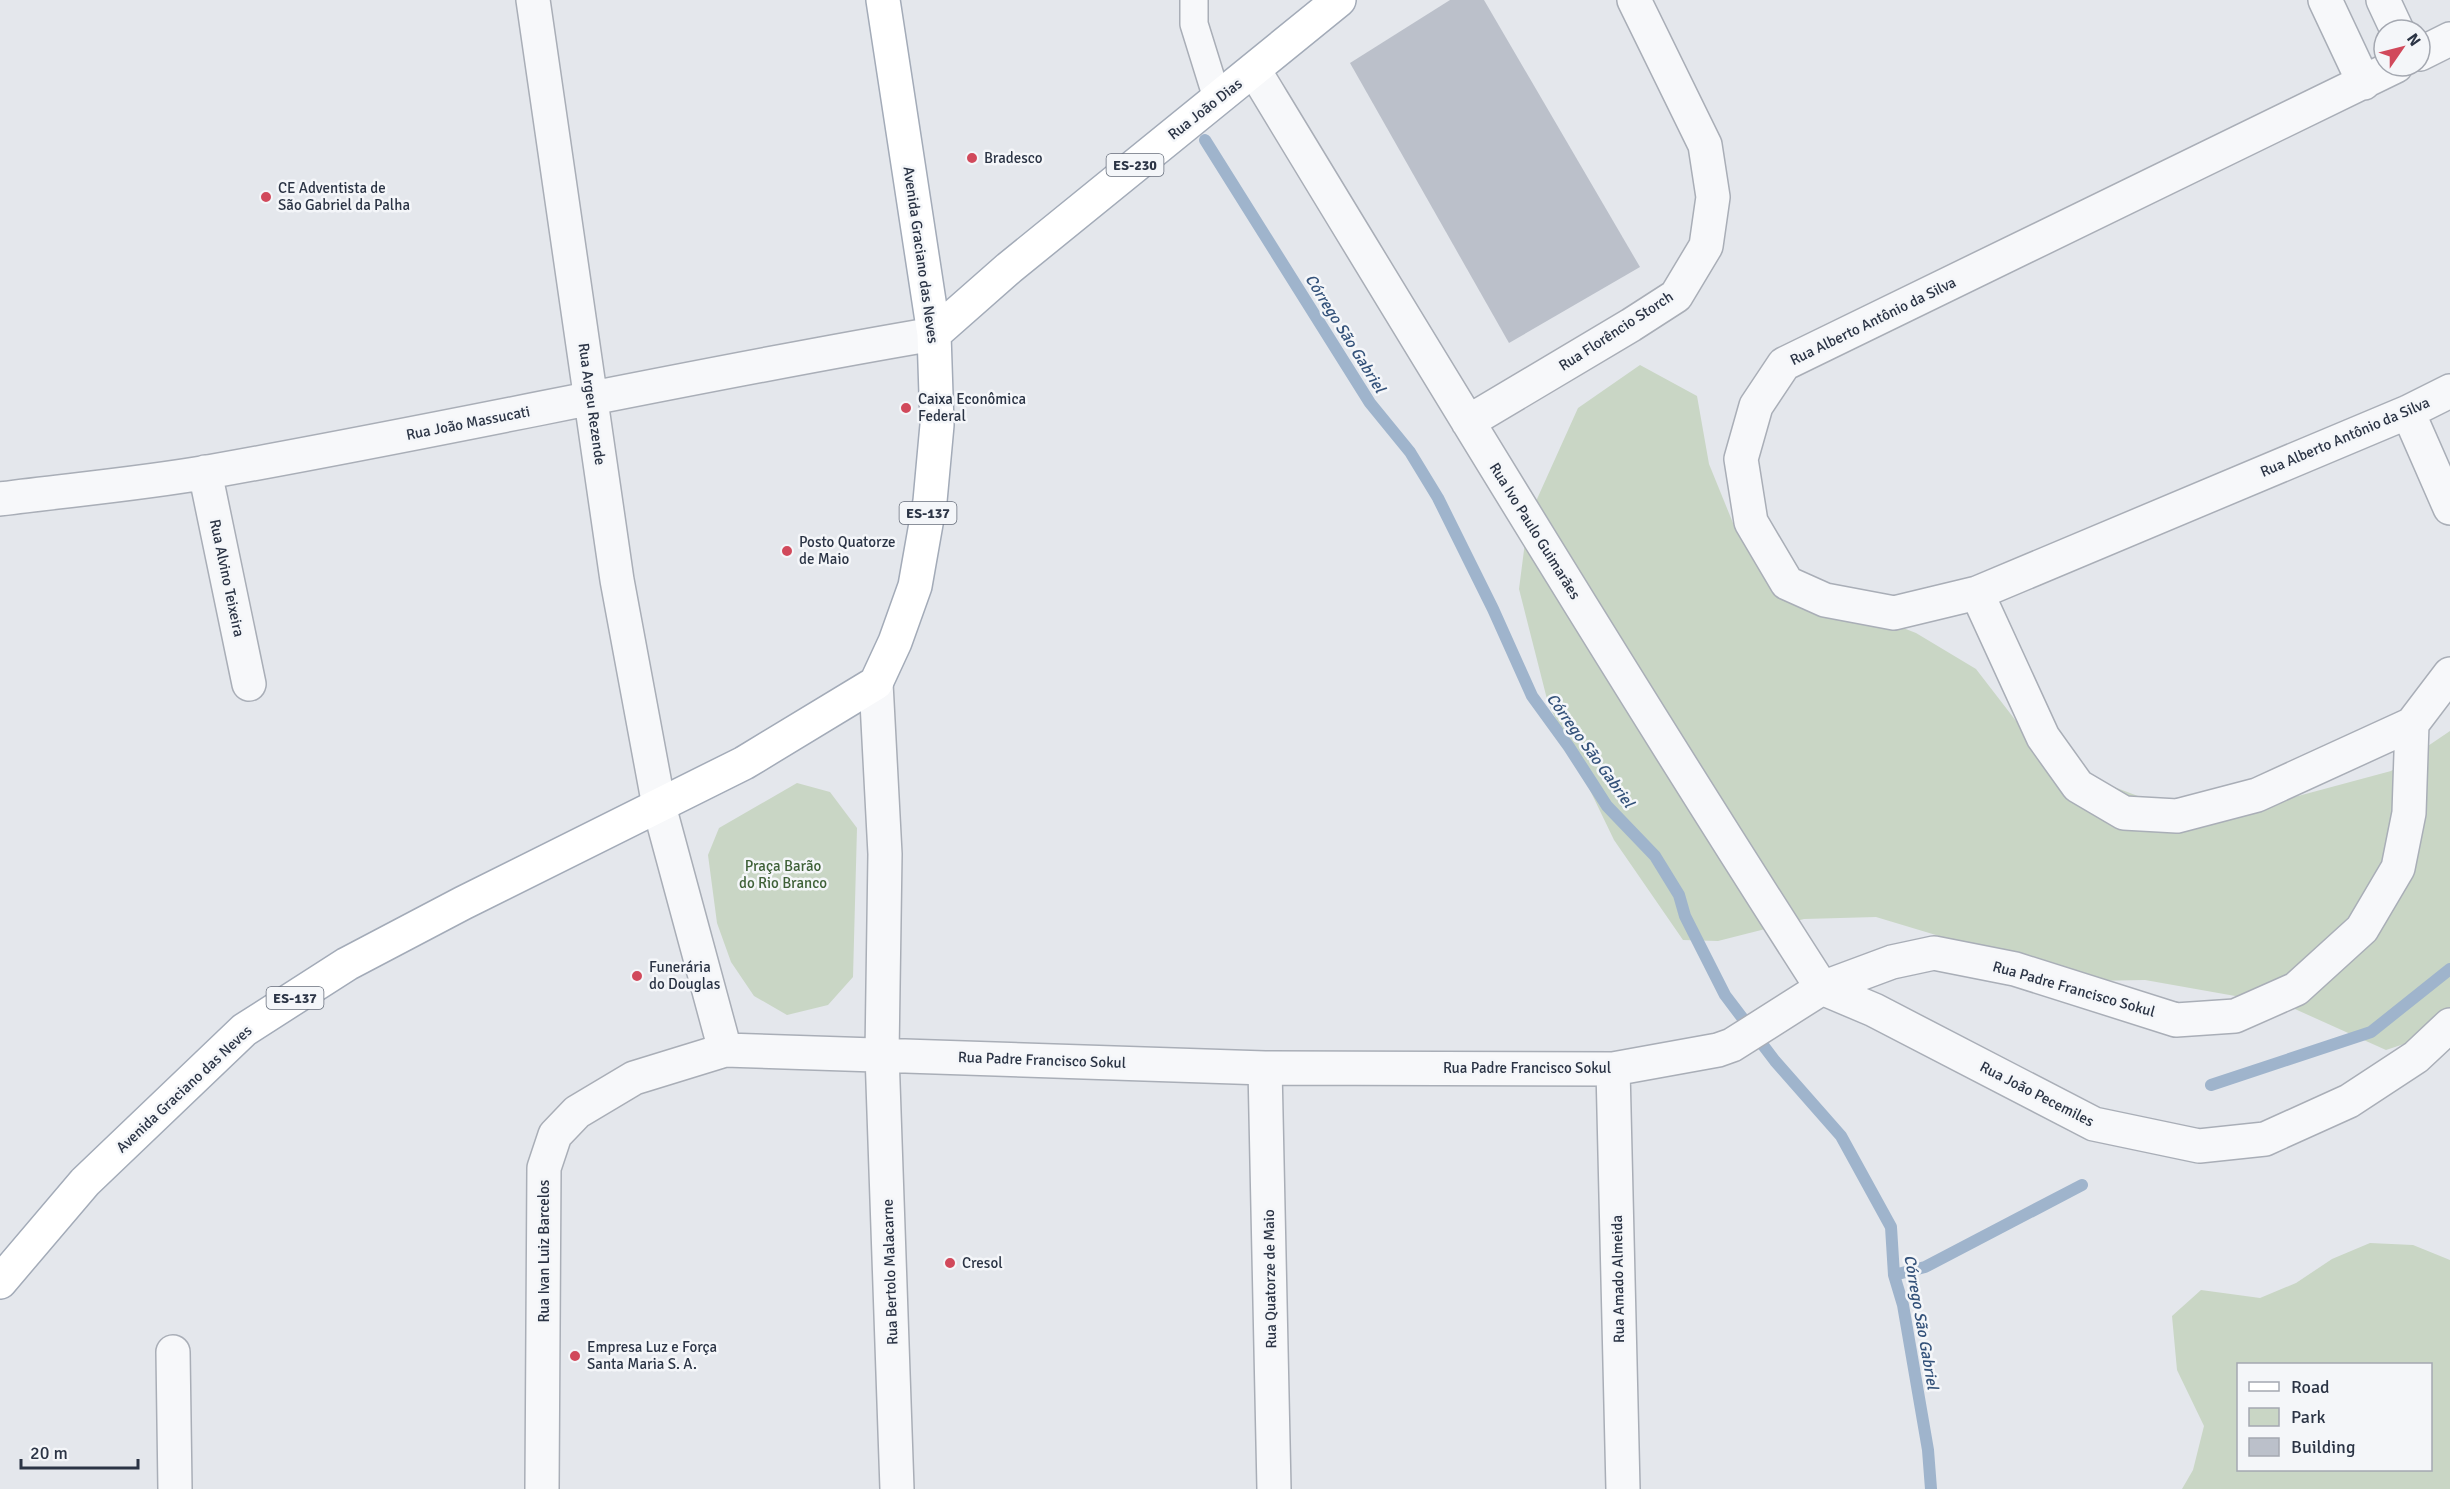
<svg xmlns="http://www.w3.org/2000/svg" width="2450" height="1489" viewBox="0 0 2450 1489" font-family="Signika,sans-serif">
  <style>
    .green { fill: #c9d6c5; fill-rule: evenodd }
    .lines { fill: none; stroke-linecap: round; stroke-linejoin: round }
    .stream { stroke: #9fb4cc; stroke-width: 12 }
    .building { fill: #bbc0ca }
    .pedestrian-casing { stroke: #a9aeb7; stroke-width: 30 }
    .minor-casing { stroke: #a9aeb7; stroke-width: 36 }
    .primary-casing { stroke: #a3abb8; stroke-width: 36 }
    .pedestrian { stroke: #f7f8fa; stroke-width: 27 }
    .minor { stroke: #f7f8fa; stroke-width: 33 }
    .primary { stroke: #fff; stroke-width: 33 }
    .poi-dot { fill: #d1495b; stroke: #f4f6f9; stroke-width: 2 }
    .labels { text-anchor: middle; stroke-width: 5; stroke-linejoin: round; paint-order: stroke }
    .shield { fill: #f4f6f9; stroke: #676e7b; stroke-width: 1.5 }
    .shield-label { font-size: 14px; font-weight: bold; fill: #2b3445 }
    .street-label { font-size: 15px; fill: #2b3445; stroke: #f4f6f9 }
    .poi-label { font-size: 15px; fill: #2b3445; stroke: #f4f6f9; text-anchor: start }
    .park-label { font-size: 15px; fill: #3f6138; stroke: #f4f6f9 }
    .water-label { font-size: 16px; font-style: italic; fill: #34527a; stroke: #f4f6f9 }
  </style>
  <rect width="100%" height="100%" fill="#e4e7ec"/>
  <path class="green" d="M1640 365 1697 396 1709 464 1735 528 1790 597 1857 610 1916 633 1976 669 2040 752 2093 779 2159 804 2242 811 2391 771 2450 731V1015L2407 1043 2386 1050 2286 1005 2145 980 2089 981 1876 917 1804 919 1718 941 1683 940 1614 840 1548 703 1519 589 1528 519 1578 408Z
    M797 783 830 792 857 828 853 977 828 1005 787 1015 754 996 731 962 717 923 708 855 719 828Z
    M2370 1243 2413 1245 2450 1260V1489H2182L2193 1470 2204 1426 2177 1370 2172 1316 2201 1290 2260 1298 2296 1283 2332 1259ZM2430 1364V1470H2238V1364Z"/>
  <g class="lines">
    <path class="stream" d="M1205 140 1370 403 1410 452 1438 498 1493 609 1532 696 1569 747 1607 806 1655 856 1679 895 1685 916 1725 995 1775 1061 1841 1136 1891 1227 1894 1275 1903 1305 1928 1450 1931 1489
      M2211 1085 2371 1032 2450 969
      M1894 1275 1925 1267 2082 1185"/>
  </g>
  <path class="building" d="M1450 0H1484L1640 267 1509 343 1350 63Z"/>
  <g class="lines">
    <defs>
      <path id="pedestrian" d="M1194 0V24L1217 98"/>
      <path id="minor" d="M533 0 617 580 659 806 725 1050 1265 1068 1613 1069 1718 1050 1732 1045 1822 988 1892 962 1934 953 2015 969 2176 1020 2235 1016 2296 989 2362 929 2398 868 2409 813 2412 724
        M2325 0 2364 83
        M2383 0 2397 30
        M2420 54 2450 39
        M2396 66 1784 364 1756 406 1741 459 1751 522 1787 583 1825 600 1894 613 1977 593 2408 412 2450 391
        M1254 70C1441 378 1627 685 1822 988
        M2408 412 2450 508
        M1468 422 1631 325 1676 296 1706 246 1713 197 1705 145 1634 0
        M205 472 249 684
        M0 499C69 490 139 484 208 472 451 429 691 375 934 334
        M1977 593 2043 737 2078 786 2124 813 2177 816 2257 795 2412 724 2450 674
        M876 683 885 854 882 1054 897 1489
        M1822 988 1874 1010 2094 1124 2199 1146 2265 1139 2349 1101 2416 1057 2450 1025
        M1265 1068 1274 1489
        M1613 1069 1623 1489
        M173 1352 175 1489
        M542 1489 544 1168 555 1135 577 1112 634 1078 725 1050"/>
      <path id="primary" d="M934 334 1009 268 1339 0
        M0 1282 85 1182 244 1030 347 964 463 903 744 763 876 683 895 642 915 586 930 501 937 425 934 334 883 0"/>
    </defs>
    <use href="#pedestrian" class="pedestrian-casing"/>
    <use href="#minor" class="minor-casing"/>
    <use href="#primary" class="primary-casing"/>
    <use href="#pedestrian" class="pedestrian"/>
    <use href="#minor" class="minor"/>
    <use href="#primary" class="primary"/>
  </g>
  <g class="poi-dot">
    <circle cx="972" cy="158" r="6"/>
    <circle cx="266" cy="197" r="6"/>
    <circle cx="906" cy="408" r="6"/>
    <circle cx="787" cy="551" r="6"/>
    <circle cx="637" cy="976" r="6"/>
    <circle cx="950" cy="1263" r="6"/>
    <circle cx="575" cy="1356" r="6"/>
  </g>
  <g class="labels">
    <g class="shield">
      <rect x="1106.5" y="154" width="57" height="22" rx="4.5"/>
      <rect x="899.5" y="502" width="57" height="22" rx="4.5"/>
      <rect x="266.5" y="987" width="57" height="22" rx="4.5"/>
    </g>
    <g class="shield-label">
      <text x="1135" y="170">ES-230</text>
      <text x="928" y="518">ES-137</text>
      <text x="295" y="1003">ES-137</text>
    </g>
    <g class="street-label">
      <text transform="translate(1205 109) rotate(-38)" y="5">Rua João Dias</text>
      <text transform="translate(921 255) rotate(82)" y="5">Avenida Graciano das Neves</text>
      <text transform="translate(1873 321) rotate(-26)" y="5">Rua Alberto Antônio da Silva</text>
      <text transform="translate(1616 331) rotate(-33)" y="5">Rua Florêncio Storch</text>
      <text transform="translate(592 404) rotate(82)" y="5">Rua Argeu Rezende</text>
      <text transform="translate(468 423) rotate(-11)" y="5">Rua João Massucati</text>
      <text transform="translate(2345 437) rotate(-23)" y="5">Rua Alberto Antônio da Silva</text>
      <text transform="translate(1535 531) rotate(58)" y="5">Rua Ivo Paulo Guimarães</text>
      <text transform="translate(227 578) rotate(78)" y="5">Rua Alvino Teixeira</text>
      <text transform="translate(2074 989) rotate(16)" y="5">Rua Padre Francisco Sokul</text>
      <text transform="translate(1042 1060) rotate(2)" y="5">Rua Padre Francisco Sokul</text>
      <text x="1527" y="1073">Rua Padre Francisco Sokul</text>
      <text transform="translate(184 1089) rotate(-43)" y="5">Avenida Graciano das Neves</text>
      <text transform="translate(2037 1094) rotate(27)" y="5">Rua João Pecemiles</text>
      <text transform="translate(544 1251) rotate(-90)" y="5">Rua Ivan Luiz Barcelos</text>
      <text transform="translate(890 1272) rotate(-92)" y="5">Rua Bertolo Malacarne</text>
      <text transform="translate(1270 1279) rotate(-91)" y="5">Rua Quatorze de Maio</text>
      <text transform="translate(1618 1279) rotate(-91)" y="5">Rua Amado Almeida</text>
    </g>
    <g class="poi-label">
      <text x="984" y="163">Bradesco</text>
      <text x="278" y="193">CE Adventista de<tspan x="278" dy="17">São Gabriel da Palha</tspan></text>
      <text x="918" y="404">Caixa Econômica<tspan x="918" dy="17">Federal</tspan></text>
      <text x="799" y="547">Posto Quatorze<tspan x="799" dy="17">de Maio</tspan></text>
      <text x="649" y="972">Funerária<tspan x="649" dy="17">do Douglas</tspan></text>
      <text x="962" y="1268">Cresol</text>
      <text x="587" y="1352">Empresa Luz e Força<tspan x="587" dy="17">Santa Maria S. A.</tspan></text>
    </g>
    <g class="park-label">
      <text x="783" y="871">Praça Barão<tspan x="783" dy="17">do Rio Branco</tspan></text>
    </g>
    <g class="water-label">
      <text transform="translate(1346 333) rotate(58)" y="6">Córrego São Gabriel</text>
      <text transform="translate(1591 750) rotate(54)" y="6">Córrego São Gabriel</text>
      <text transform="translate(1922 1322) rotate(80)" y="6">Córrego São Gabriel</text>
    </g>
  </g>
  <rect x="2237" y="1363" width="195" height="108" fill="#f4f6f9" stroke="#a4a8b1" stroke-width="1.5"/>
  <rect x="2249" y="1382" width="30" height="9" fill="#ffffff" stroke="#a4a8b1" stroke-width="1.5"/>
  <text x="2291" y="1393" font-size="18" fill="#2b3445">Road</text>
  <rect x="2249" y="1408" width="30" height="18" fill="#c9d6c5" stroke="#a4a8b1" stroke-width="1.5"/>
  <text x="2291" y="1423" font-size="18" fill="#2b3445">Park</text>
  <rect x="2249" y="1438" width="30" height="18" fill="#bbc0ca" stroke="#a4a8b1" stroke-width="1.5"/>
  <text x="2291" y="1453" font-size="18" fill="#2b3445">Building</text>
  <g transform="translate(2402 48) rotate(55)"><circle r="28" fill="#f4f6f9" stroke="#a4a8b1" stroke-width="1.5"/>
  <path d="M0-4.5L10 22L0 15L-10 22Z" fill="#d1495b"/>
  <text y="-9" font-size="16" font-weight="bold" text-anchor="middle" fill="#2b3445">N</text>
  </g>
  <path d="M21 1459v9h117v-9" fill="none" stroke="#2b3445" stroke-width="3"/>
  <text x="30" y="1459" font-size="18" fill="#2b3445" stroke="#f4f6f9" stroke-width="4.5" paint-order="stroke">20 m</text>
</svg>
